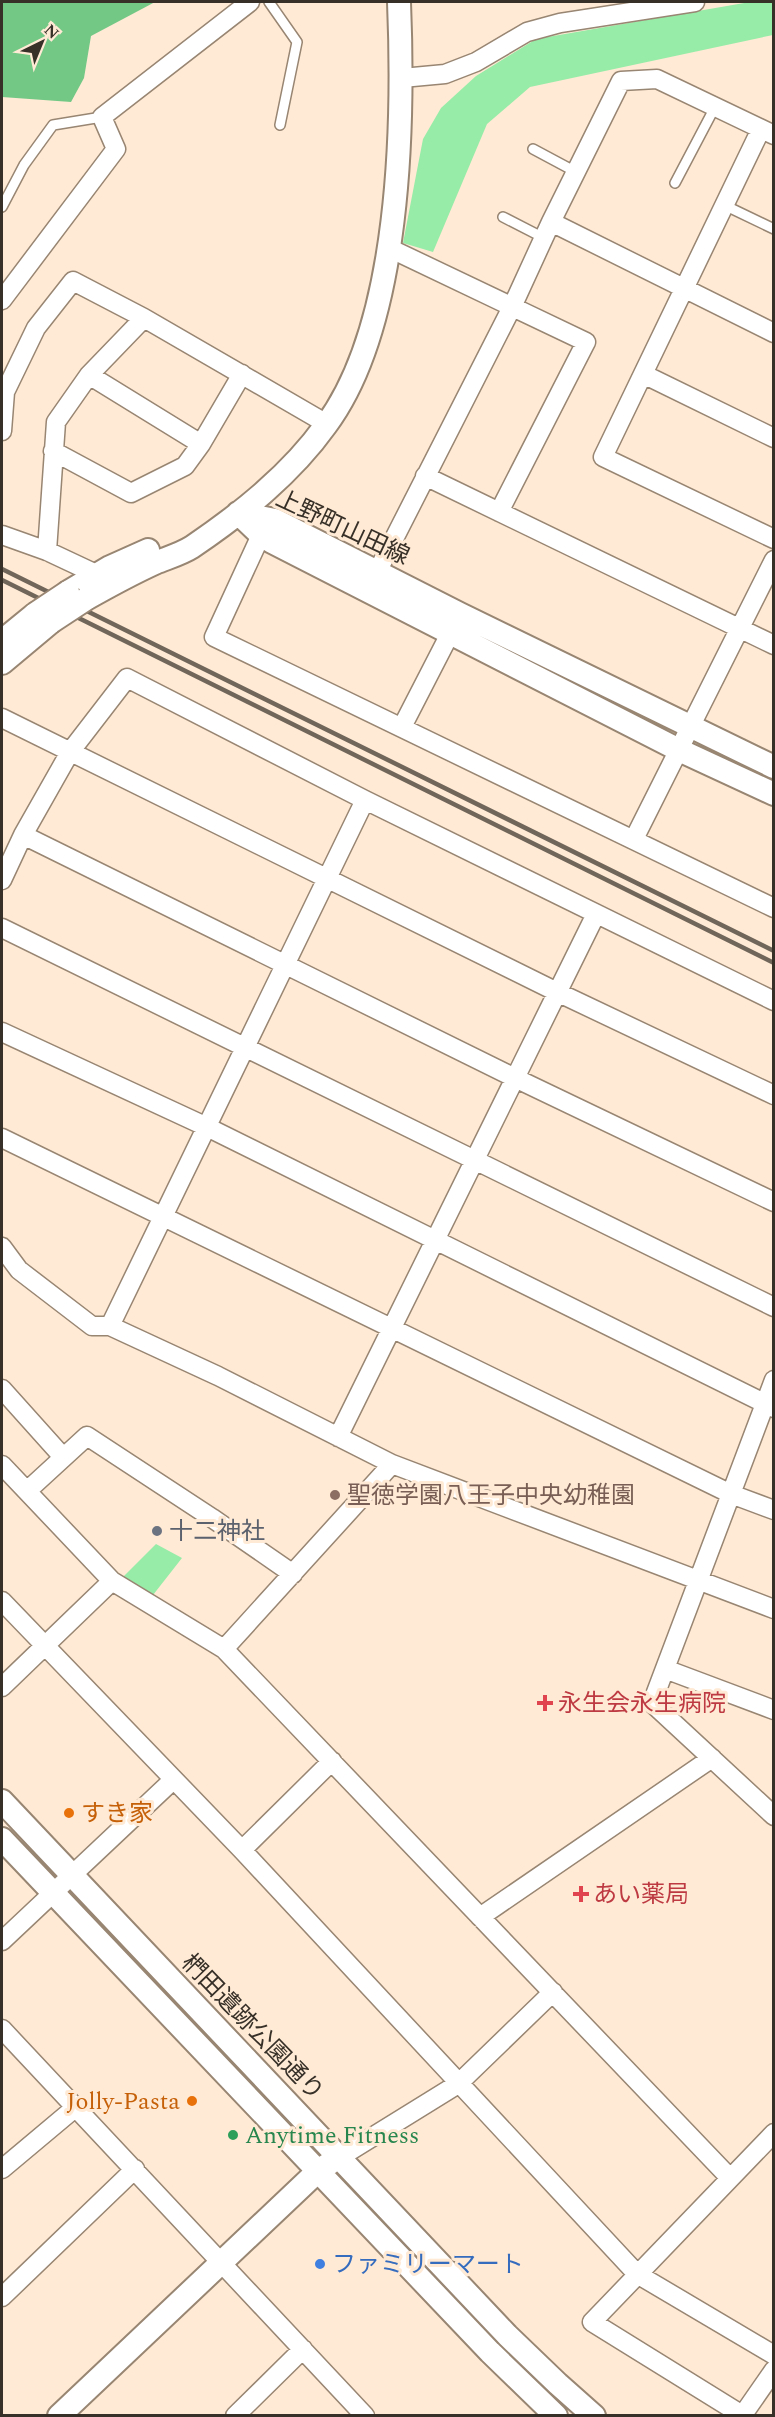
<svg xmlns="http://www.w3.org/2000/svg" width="775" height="2417" viewBox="0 0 775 2417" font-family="Spectral,'Noto Sans JP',serif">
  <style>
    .green { fill: #97eca8 }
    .forest { fill: #73c886 }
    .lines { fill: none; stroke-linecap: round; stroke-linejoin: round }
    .service-casing { stroke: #988572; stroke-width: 12 }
    .minor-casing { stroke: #988572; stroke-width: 21 }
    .tertiary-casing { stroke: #988572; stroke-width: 26 }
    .service { stroke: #fff; stroke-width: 9 }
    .minor { stroke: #fff; stroke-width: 18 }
    .tertiary { stroke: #fff; stroke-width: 22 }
    .rail { stroke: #71665a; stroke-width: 4.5 }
    .tertiary-bridge-casing { stroke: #988572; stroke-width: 26; stroke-linecap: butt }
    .tertiary-bridge { stroke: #fff; stroke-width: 22 }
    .education-dot { fill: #8d6e63; stroke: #ffead5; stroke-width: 2 }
    .worship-dot { fill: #6b7280; stroke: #ffead5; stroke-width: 2 }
    .health-dot { fill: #e0444e; stroke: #ffead5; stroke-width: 2 }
    .food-dot { fill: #e8710a; stroke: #ffead5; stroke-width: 2 }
    .leisure-dot { fill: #2e9e5b; stroke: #ffead5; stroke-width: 2 }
    .shop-dot { fill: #3f7fe0; stroke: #ffead5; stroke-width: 2 }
    .labels { text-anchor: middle; stroke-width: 6; stroke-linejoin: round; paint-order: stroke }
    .street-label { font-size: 24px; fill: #373028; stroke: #ffead5 }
    .education-label { font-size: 24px; fill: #785e54; stroke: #ffead5; text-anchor: start }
    .worship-label { font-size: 24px; fill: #5b616d; stroke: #ffead5; text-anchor: start }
    .health-label { font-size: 24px; fill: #be3a42; stroke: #ffead5; text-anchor: start }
    .food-label { font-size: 24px; fill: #c56008; stroke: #ffead5; text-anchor: start }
    .leisure-label { font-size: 24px; fill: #27864d; stroke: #ffead5; text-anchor: start }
    .shop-label { font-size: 24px; fill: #366cbe; stroke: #ffead5; text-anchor: start }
  </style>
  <rect width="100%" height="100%" fill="#ffead5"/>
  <path class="green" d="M750 2H773V35L530 87 487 124 433 252 403 243 423 139 441 108 476 76 536 39Z
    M156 1544 182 1558 153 1595 123 1577Z"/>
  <path class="forest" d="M2 2H155L91 36 84 78 71 102 2 97Z"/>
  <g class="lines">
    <defs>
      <path id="service" d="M269 2 297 42 280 125
        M533 149 576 172
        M675 183 715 107
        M724 205 774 229
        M2 207 24 165 53 125 102 117
        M503 217 544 238"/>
      <path id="minor" d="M402 78 445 74 476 62 527 32 560 23 695 2
        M761 129 603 457 774 539
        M551 222 774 333
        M389 248 586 342 499 512
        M2 300 116 149 102 117 250 2
        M643 374 774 438
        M89 375 201 444 242 374
        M2 431 5 392 36 328 73 281 144 318 327 424
        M53 451 131 493 185 466 201 444
        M425 476 774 645
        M2 535 47 551 96 574 103 585
        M261 535 214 637 774 908
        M47 551 56 422 89 375 144 318
        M372 582 512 307 551 222 621 81 657 79 774 135
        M2 718 557 992 774 1095
        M402 727 456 622
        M23 835 515 1078 774 1202
        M634 839 774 560
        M2 880 23 835 70 752 127 678 365 800 774 1001
        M2 928 774 1307
        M2 1032 207 1127 774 1408
        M2 1138 731 1494 774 1510
        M2 1247 19 1270 92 1326H110L218 1376 392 1464 774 1609
        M110 1326 365 800
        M774 1380 652 1703 774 1816
        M2 1389 63 1457
        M338 1437 596 914
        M2 1465 112 1581 224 1649 729 2177
        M27 1491 87 1436 212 1518 293 1574
        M2 1601 242 1850 637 2274 774 2355
        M224 1649 392 1464
        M665 1669 774 1710
        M2 1687 112 1581
        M242 1850 332 1761
        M480 1917 712 1758
        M2 1941 173 1780
        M2 2029 365 2416
        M340 2157 458 2084 553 1992
        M2 2169 76 2107
        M2 2297 135 2169
        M742 2415 592 2322 774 2133
        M235 2416 303 2349
        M742 2416 774 2370"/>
      <path id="tertiary" d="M238 513 261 535 272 542 679 750 774 794
        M238 513 275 520 460 614 774 767
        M68 592 110 567 148 550
        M86 599C109 586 131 574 155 563 167 558 181 554 192 547 242 513 291 474 326 425 401 324 404 124 399 2
        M2 641 35 614
        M2 663 51 622
        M2 1801 507 2335 558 2384 594 2416
        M2 1839 490 2352 556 2416
        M59 2416 318 2171 330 2163"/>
    </defs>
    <use href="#service" class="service-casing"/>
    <use href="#minor" class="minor-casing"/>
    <use href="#tertiary" class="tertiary-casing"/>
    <use href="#service" class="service"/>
    <use href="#minor" class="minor"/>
    <use href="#tertiary" class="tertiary"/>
    <path class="rail" d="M2 569 774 951
      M2 580 774 963"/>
    <defs>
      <path id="tertiary-bridge" d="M35 614 68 592
        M51 622 86 599"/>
    </defs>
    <use href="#tertiary-bridge" class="tertiary-bridge-casing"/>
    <use href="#tertiary-bridge" class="tertiary-bridge"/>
  </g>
  <circle class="education-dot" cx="335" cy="1495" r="6"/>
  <circle class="worship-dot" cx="157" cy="1531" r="6"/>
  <g class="health-dot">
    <path d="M542 1694h6v6h6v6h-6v6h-6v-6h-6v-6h6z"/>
    <path d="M578 1885h6v6h6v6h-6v6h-6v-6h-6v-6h6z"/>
  </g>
  <g class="food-dot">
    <circle cx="69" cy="1813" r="6"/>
    <circle cx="192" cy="2101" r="6"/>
  </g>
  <circle class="leisure-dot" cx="233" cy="2135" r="6"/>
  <circle class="shop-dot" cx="320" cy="2264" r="6"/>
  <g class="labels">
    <g class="street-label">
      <text transform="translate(343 527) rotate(25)" y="8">上野町山田線</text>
      <text transform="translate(253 2027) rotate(46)" y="8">椚田遺跡公園通り</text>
    </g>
    <g class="education-label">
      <text x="347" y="1503">聖徳学園八王子中央幼稚園</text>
    </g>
    <g class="worship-label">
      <text x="169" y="1539">十二神社</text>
    </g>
    <g class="health-label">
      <text x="558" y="1711">永生会永生病院</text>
      <text x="593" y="1902">あい薬局</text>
    </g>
    <g class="food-label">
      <text x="81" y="1821">すき家</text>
      <text x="180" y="2109" text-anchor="end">Jolly-Pasta</text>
    </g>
    <g class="leisure-label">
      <text x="245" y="2143">Anytime Fitness</text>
    </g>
    <g class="shop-label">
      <text x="332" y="2272">ファミリーマート</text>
    </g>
  </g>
  <rect width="775" height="2417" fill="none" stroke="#373028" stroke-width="6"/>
  <g transform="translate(42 42) rotate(43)" stroke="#ffead5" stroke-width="4.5" paint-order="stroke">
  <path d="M0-4.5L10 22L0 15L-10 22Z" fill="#373028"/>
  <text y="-9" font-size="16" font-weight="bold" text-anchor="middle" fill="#373028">N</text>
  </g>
</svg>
